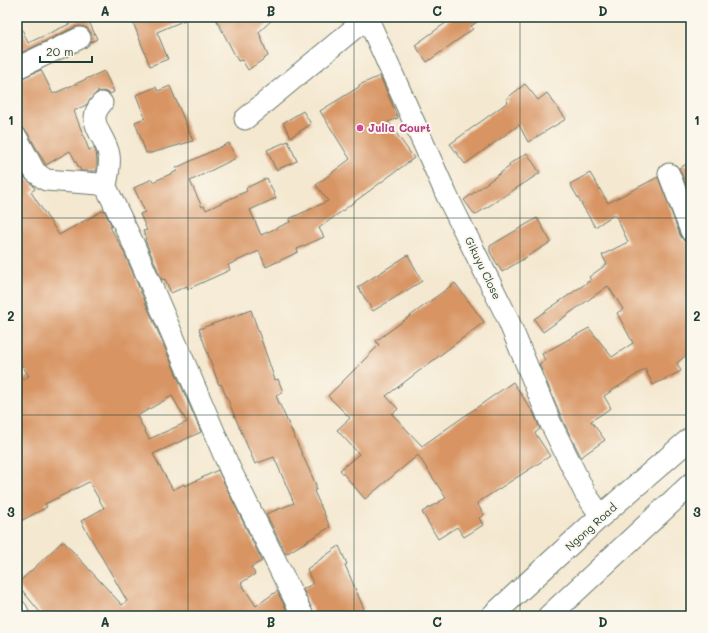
<svg xmlns="http://www.w3.org/2000/svg" width="708" height="633" viewBox="0 0 708 633" font-family="Mali,sans-serif">
  <style>
    .building { fill: #d89463; fill-rule: evenodd }
    .lines { fill: none; stroke-linecap: round; stroke-linejoin: round }
    .minor-casing { stroke: #6a796b; stroke-width: 23 }
    .major-casing { stroke: #6a796b; stroke-width: 24 }
    .minor { stroke: #fff; stroke-width: 21 }
    .major { stroke: #fff; stroke-width: 22 }
    .grid { fill: none; stroke: #1f3d34; stroke-width: 1; stroke-opacity: 0.55 }
    .hotel-dot { fill: #d1479c; stroke: #fbf7ec; stroke-width: 1.5 }
    .labels { text-anchor: middle; stroke-width: 4; stroke-linejoin: round; paint-order: stroke }
    .hotel-label { font-size: 11px; font-weight: bold; fill: #b23c85; stroke: #fbf7ec; text-anchor: start }
    .street-label { font-size: 11px; fill: #1f3d34; stroke: #fbf7ec }
    .neatline { fill: none; stroke: #1f3d34; stroke-width: 1.5 }
    .grid-label { font-size: 13px; text-anchor: middle; font-weight: bold; fill: #1f3d34 }
  </style>
  <rect width="100%" height="100%" fill="#fbf7ec"/>
  <filter id="ink" filterUnits="userSpaceOnUse"><feTurbulence type="fractalNoise" baseFrequency=".025" numOctaves="2"/><feDisplacementMap in="SourceGraphic" scale="8" xChannelSelector="R" yChannelSelector="G"/><feConvolveMatrix kernelMatrix="1 2 1 2 8 2 1 2 1" color-interpolation-filters="sRGB"/></filter>
  <filter id="wash" filterUnits="userSpaceOnUse"><feTurbulence type="fractalNoise" baseFrequency=".012" numOctaves="4" result="noise"/><feDisplacementMap in="SourceGraphic" scale="16" xChannelSelector="R" yChannelSelector="G"/><feGaussianBlur stdDeviation="0.9" result="paint"/><feColorMatrix in="noise" values="0 0 0 0 0 0 0 0 0 0 0 0 0 0 0 0 0 1.4 0 .05"/><feComposite in="paint" operator="in"/></filter>
  <g filter="url(#wash)">
    <rect width="100%" height="100%" fill="#f4e8d0"/>
    <g id="blocks">
      <path class="building" d="M85 17H87L97 39 91 42V33L87 28 81 26 75 27 17 55V18L28 43Z
        M131 17H192L157 32 168 59 150 66Z
        M215 17H275L259 32 268 56 248 70 242 60 238 61Z
        M454 17H484L471 26 473 29 427 62 415 45Z
        M41 70 53 94 104 71 114 92 110 94 104 91 97 92 86 105 74 111 89 150 94 148 96 152 97 160V171H81L70 151 46 165 27 132 23 128 17 126V80Z
        M380 76 398 118 388 122 414 158 319 228 324 237 297 249 298 252 266 267 259 251 228 265 230 270 188 289 187 286 171 293 165 279 162 280 145 240 146 239 143 231 147 230 140 214 145 212 134 188 152 179 153 182 177 171 176 168 229 143 236 158 190 181 202 207 204 206 206 210 247 191 246 188 267 178 276 198 250 210 261 235 290 222 289 219 328 201 316 185 350 159 320 111 359 87V85Z
        M525 84 538 100 547 93 566 119 528 142 519 125 465 164 450 144 508 102 506 99Z
        M170 86 193 141 151 153H146L135 122 145 118 136 95 156 87 158 91Z
        M303 111 311 124 291 137 283 123Z
        M288 141 297 161 276 170 267 150Z
        M527 153 540 173 475 215 464 200 510 166 509 164Z
        M691 162V198L679 168Z
        M17 164 25 178 33 185 35 189 31 192 59 235 104 210 112 227H110L122 248 201 432 153 454 173 490 184 484 185 486 218 470 262 561 251 567 255 574 241 583 256 606 277 591 290 616H43L17 584 63 541 122 605 127 601 81 521 104 508 89 482 45 504 47 507 17 523V382L29 376 17 358ZM172 396 187 422 149 439 137 416Z
        M590 173 608 203 658 177 680 235 684 241 691 243V351L677 363 681 371 653 385 645 369 604 396 611 408 591 421 605 440 581 457 564 423 539 364 545 360 542 354 589 328 612 357 633 343 617 313 623 309 608 286 543 332 534 319 591 280 589 277 607 264 602 255 628 242 615 214 595 227 570 184Z
        M537 218 551 242 502 272 490 252V246Z
        M408 255 422 281 373 311 358 287Z
        M455 283 484 322 386 396 398 409 392 414 422 446 513 382 534 414 540 429 535 433 550 456 477 503 484 515 479 518 483 525 464 537 457 527 438 539 422 512 446 498 418 455 365 499 340 470 359 454 337 430 350 418 328 396 379 345 376 341Z
        M251 310 275 380 278 379 283 392 276 396 316 485V490L314 491 330 527 286 554 266 514 294 503 274 457 255 464 221 384 219 385 199 329Z
        M339 546 347 564 345 565 364 609 347 616H315L303 589 313 584 307 569Z"/>
    </g>
  </g>
  <g filter="url(#ink)">
    <use href="#blocks" fill-opacity="0" stroke="#6a796b" stroke-width="1"/>
    <g class="lines">
      <defs>
        <path id="minor" d="M367 17 447 196 507 317 551 424 585 493 601 516
          M17 68 80 38
          M102 103C84 122 106 136 109 155 111 165 107 177 106 187
          M245 119 368 17
          M17 138 35 172 46 180 99 184 106 187 133 243 230 469 303 616
          M669 174 691 231
          M17 611 19 616"/>
        <path id="major" d="M492 616 601 516 691 438
          M549 616 691 484"/>
      </defs>
      <use href="#minor" class="minor-casing"/>
      <use href="#major" class="major-casing"/>
      <use href="#minor" class="minor"/>
      <use href="#major" class="major"/>
    </g>
  </g>
  <path class="grid" d="M188 17V616M354 17V616M520 17V616M17 218H691M17 415H691"/>
  <circle class="hotel-dot" cx="360" cy="128" r="4"/>
  <g class="labels">
    <g class="hotel-label">
      <text x="368" y="132">Julia Court</text>
    </g>
    <g class="street-label">
      <text transform="translate(483 268) rotate(64)" y="4">Gikuyu Close</text>
      <text transform="translate(591 527) rotate(-42)" y="4">Ngong Road</text>
    </g>
  </g>
  <rect width="708" height="633" fill="none" stroke="#fbf7ec" stroke-width="44"/>
  <path d="M40 56v6h52v-6" fill="none" stroke="#1f3d34" stroke-width="2"/>
  <text x="46" y="56" font-size="12" fill="#1f3d34" stroke="#fbf7ec" stroke-width="3" paint-order="stroke">20 m</text>
  <rect x="22" y="22" width="664" height="589" class="neatline"/>
  <g class="grid-label">
    <text x="105" y="16">A</text>
    <text x="271" y="16">B</text>
    <text x="437" y="16">C</text>
    <text x="603" y="16">D</text>
    <text x="11" y="125">1</text>
    <text x="697" y="125">1</text>
    <text x="11" y="321">2</text>
    <text x="697" y="321">2</text>
    <text x="11" y="517">3</text>
    <text x="697" y="517">3</text>
    <text x="105" y="627">A</text>
    <text x="271" y="627">B</text>
    <text x="437" y="627">C</text>
    <text x="603" y="627">D</text>
  </g>
</svg>
